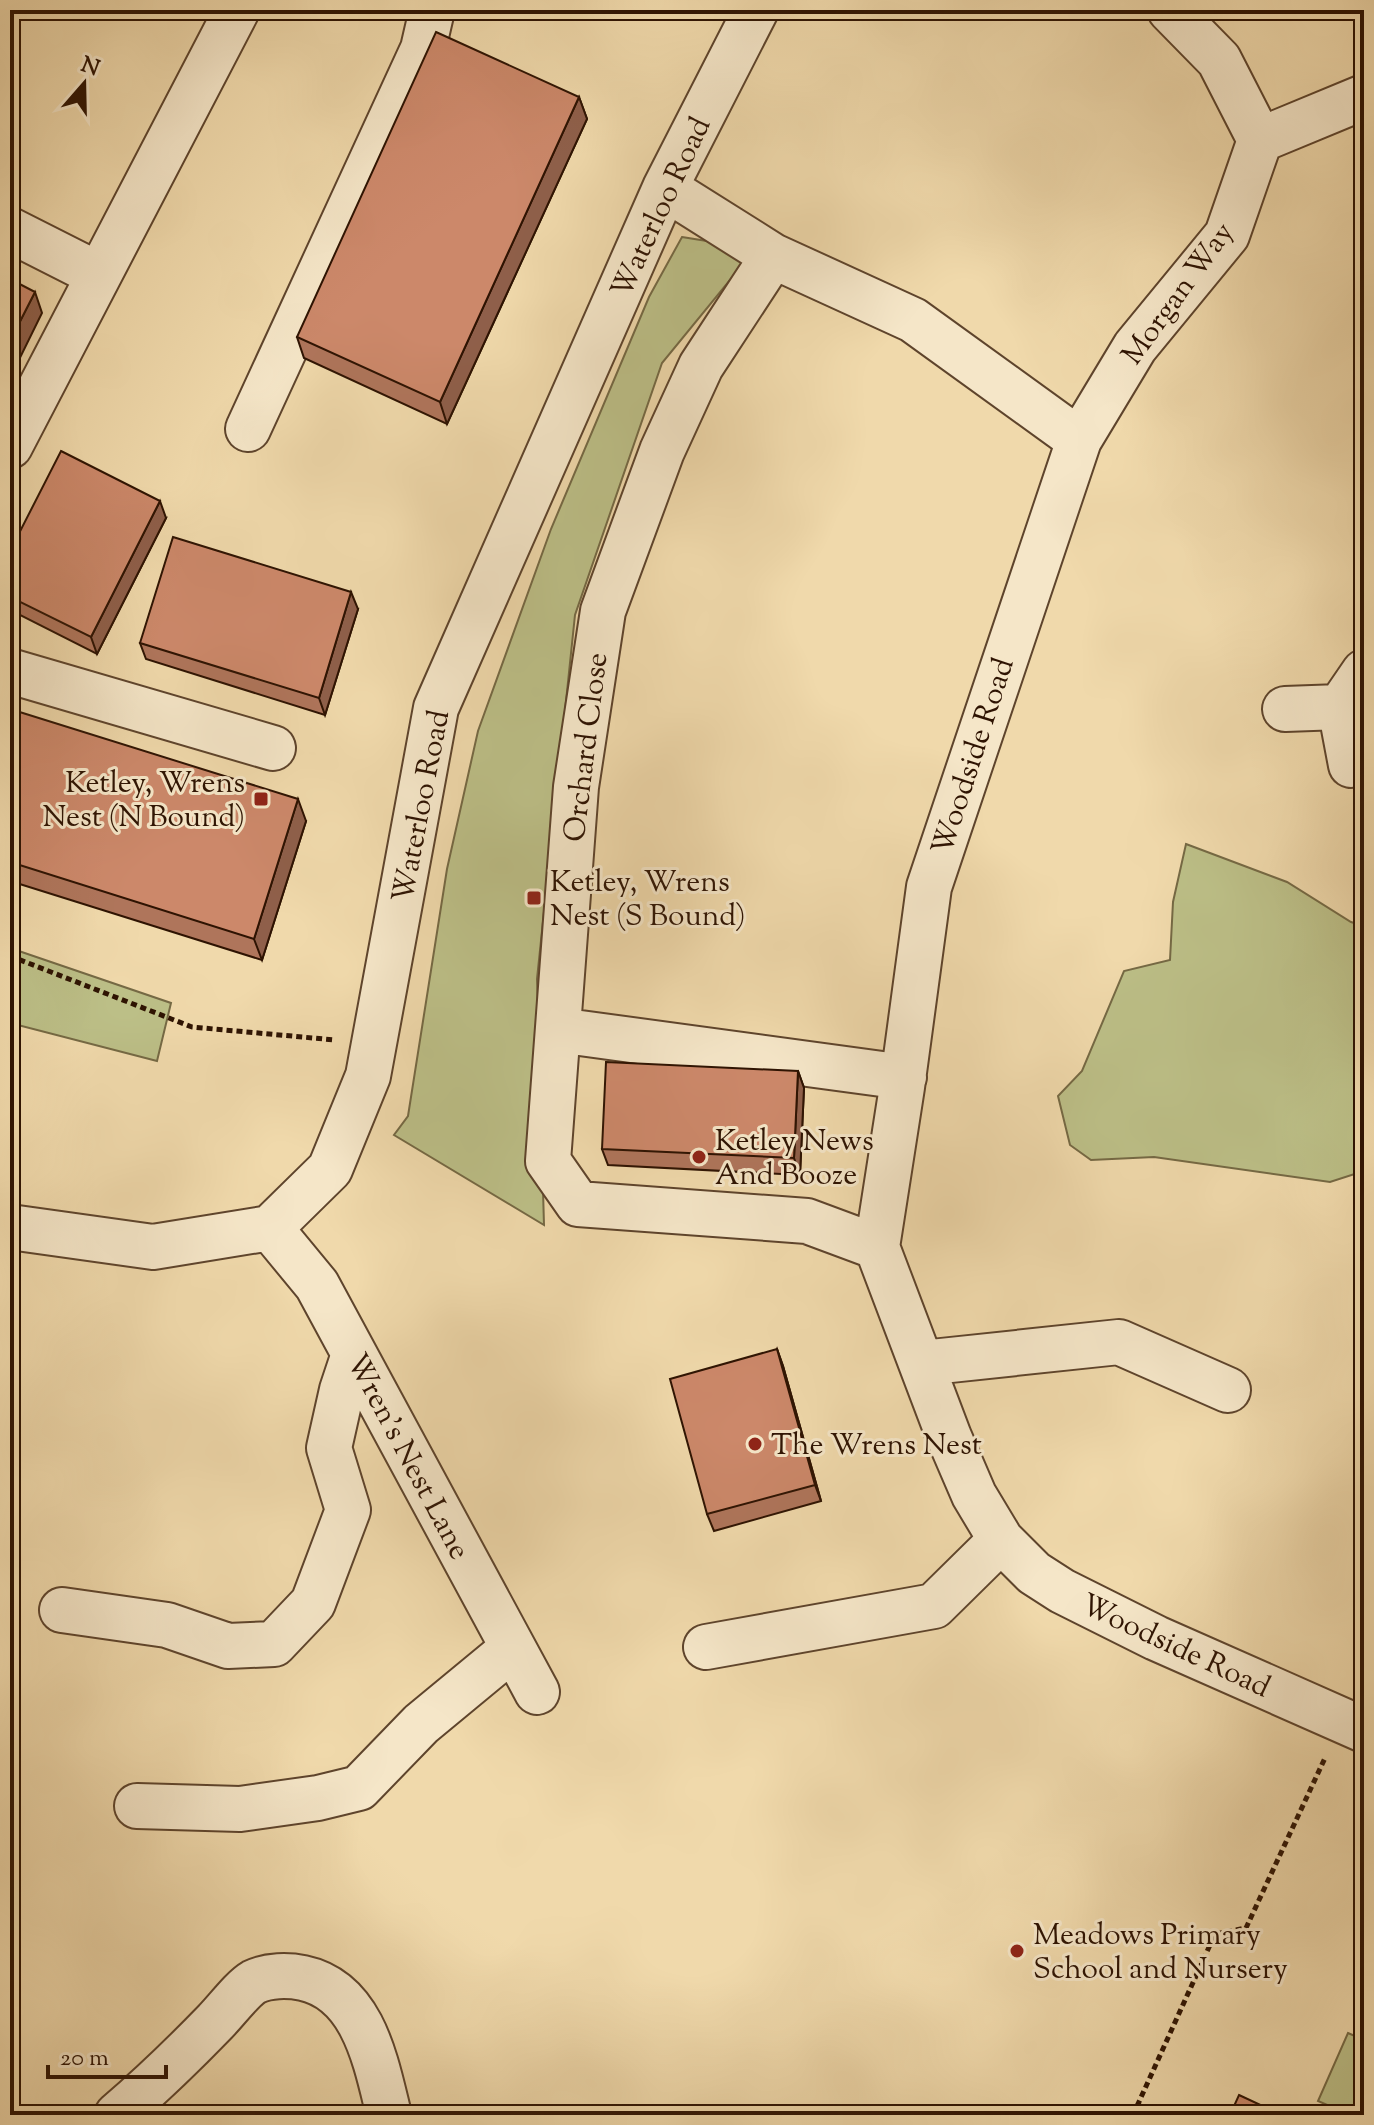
<svg xmlns="http://www.w3.org/2000/svg" width="1374" height="2125" viewBox="0 0 1374 2125" font-family="'Sorts Mill Goudy',serif">
  <style>
    .green { fill: #bcbf87; stroke: #756944; stroke-width: 2 }
    .lines { fill: none; stroke-linecap: round; stroke-linejoin: round }
    .minor-casing { stroke: #5e442c; stroke-width: 48 }
    .path { stroke: #2e1302; stroke-width: 5; stroke-dasharray: 6 4; stroke-linecap: butt }
    .minor { stroke: #f5e6c8; stroke-width: 44 }
    .wall { fill: #af755b; stroke: #2e1302; stroke-width: 2 }
    .shaded-wall { fill: #8f5f4a; stroke: #2e1302; stroke-width: 2 }
    .building { fill: #cc886a; stroke: #2e1302; stroke-width: 2 }
    .poi-dot { fill: #8f2418; stroke: #f5e6c8; stroke-width: 3 }
    .labels { text-anchor: middle; stroke-width: 6; stroke-linejoin: round; paint-order: stroke }
    .street-label { font-size: 30px; fill: #2e1302; stroke: #f5e6c8 }
    .poi-label { font-size: 30px; fill: #2e1302; stroke: #f5e6c8; text-anchor: start }
  </style>
  <rect width="100%" height="100%" fill="#f0d9ab"/>
  <filter id="stains"><feTurbulence type="fractalNoise" baseFrequency=".0025" numOctaves="4"/><feColorMatrix values="0 0 0 0 .2 0 0 0 0 .09 0 0 0 0 .02 0 0 0 .5 -.17"/></filter>
  <radialGradient id="worn" r=".72"><stop offset=".6" stop-color="#630" stop-opacity="0"/><stop offset="1" stop-color="#630" stop-opacity=".3"/></radialGradient>
  <path class="green" d="M682 237 713 242 744 263 662 363 575 615 537 979 544 1225 394 1135 408 1116 447 869 478 731 551 529 649 297Z
    M1186 844 1287 882 1351 922 1364 926V1171L1330 1182 1154 1157 1091 1160 1070 1145 1058 1096 1082 1071 1124 971 1170 960 1173 902Z
    M10 948 171 1003 157 1061 10 1023Z
    M1348 2033 1364 2040V2096L1356 2115H1350L1318 2101Z"/>
  <g class="lines">
    <defs>
      <path id="minor" d="M1170 10 1219 60 1260 140
        M665 188 773 256 913 320 1079 440 929 887 902 1087 877 1247 949 1437 974 1495 1001 1540 1034 1573 1062 1591 1156 1638 1364 1730
        M10 230 99 275
        M773 256 701 366 662 451 603 611 576 787 548 1161 578 1204 807 1221 877 1247
        M248 429 423 49 432 10
        M1079 440 1135 347 1227 235 1260 140 1364 97
        M10 446 237 10
        M10 671 273 748
        M1340 707 1351 765
        M1285 709 1340 707 1364 672
        M558 1030 904 1077
        M10 1227 153 1247 270 1228 330 1169 368 1076 436 708 665 188 756 10
        M270 1228 317 1285 537 1692
        M922 1363 1119 1342 1228 1390
        M62 1610 167 1625 228 1646 274 1644 313 1603 348 1510 329 1448 342 1390 354 1354
        M706 1647 934 1606 1001 1540
        M137 1806 240 1809 318 1798 359 1788 421 1724 513 1648
        M117 2115C151 2086 184 2054 215 2022 226 2011 242 1989 254 1982 268 1975 288 1975 303 1978 364 1991 376 2063 389 2115"/>
    </defs>
    <use href="#minor" class="minor-casing"/>
    <path class="path" d="M10 956 192 1027 335 1040
      M1139 2105 1146 2115
      M1133 2115 1215 1934 1246 1928 1325 1758"/>
    <use href="#minor" class="minor"/>
  </g>
  <path class="wall" d="M579 97 587 119 447 424 304 358 297 337Z
    M166 518 97 654 10 610V551Z
    M358 609 325 715 146 659 140 643Z
    M10 709 306 821 262 960 10 881Z
    M798 1071 804 1088 800 1175 608 1165 602 1149Z
    M777 1349 783 1366 821 1501 714 1531 707 1514Z"/>
  <path class="shaded-wall" d="M579 97 587 119 447 424 440 402Z
    M35 292 42 313 10 378V341Z
    M160 501 166 518 97 654 91 637Z
    M351 592 358 609 325 715 319 698Z
    M298 799 306 821 262 960 254 939Z
    M798 1071 804 1088 800 1175 794 1158Z
    M777 1349 783 1366 821 1501 815 1485Z"/>
  <path class="building" d="M436 32 579 97 440 402 297 337Z
    M10 279 35 292 10 341Z
    M61 451 160 501 91 637 10 597V551Z
    M173 537 351 592 319 698 140 643Z
    M10 709 298 799 254 939 10 862Z
    M606 1062 798 1071 794 1158 602 1149Z
    M777 1349 815 1485 707 1514 670 1379Z
    M1239 2095 1282 2115H1230Z"/>
  <g class="poi-dot">
    <rect x="253" y="791" width="16" height="16" rx="4"/>
    <rect x="526" y="890" width="16" height="16" rx="4"/>
    <circle cx="699" cy="1157" r="8"/>
    <circle cx="755" cy="1444" r="8"/>
    <circle cx="1017" cy="1951" r="8"/>
  </g>
  <g class="labels">
    <g class="street-label">
      <text transform="translate(660 207) rotate(-65)" y="10">Waterloo Road</text>
      <text transform="translate(1177 293) rotate(-54)" y="10">Morgan Way</text>
      <text transform="translate(585 747) rotate(-83)" y="10">Orchard Close</text>
      <text transform="translate(972 756) rotate(-72)" y="10">Woodside Road</text>
      <text transform="translate(420 806) rotate(-79)" y="10">Waterloo Road</text>
      <text transform="translate(409 1456) rotate(62)" y="10">Wren's Nest Lane</text>
      <text transform="translate(1176 1645) rotate(25)" y="10">Woodside Road</text>
    </g>
    <g class="poi-label">
      <text x="245" y="792" text-anchor="end">Ketley, Wrens<tspan x="245" dy="34">Nest (N Bound)</tspan></text>
      <text x="550" y="891">Ketley, Wrens<tspan x="550" dy="34">Nest (S Bound)</tspan></text>
      <text x="715" y="1150">Ketley News<tspan x="715" dy="34">And Booze</tspan></text>
      <text x="771" y="1454">The Wrens Nest</text>
      <text x="1033" y="1944">Meadows Primary<tspan x="1033" dy="34">School and Nursery</tspan></text>
    </g>
  </g>
  <rect width="1374" height="2125" fill="none" stroke="#f0d9ab" stroke-width="40"/>
  <rect x="12" y="12" width="1350" height="2101" fill="none" stroke="#2e1302" stroke-width="4"/>
  <rect x="20" y="20" width="1334" height="2085" fill="none" stroke="#2e1302" stroke-width="2"/>
  <g transform="translate(84 84) rotate(20)" stroke="#f5e6c8" stroke-width="6" paint-order="stroke">
  <path d="M0-6L14 30L0 20L-14 30Z" fill="#2e1302"/>
  <text y="-12" font-size="22" font-weight="bold" text-anchor="middle" fill="#2e1302">N</text>
  </g>
  <path d="M48 2065v12h118v-12" fill="none" stroke="#2e1302" stroke-width="4"/>
  <text x="60" y="2065" font-size="24" fill="#2e1302" stroke="#f5e6c8" stroke-width="6" paint-order="stroke">20 m</text>
  <rect width="100%" height="100%" filter="url(#stains)"/>
  <rect width="100%" height="100%" fill="url(#worn)"/>
</svg>
